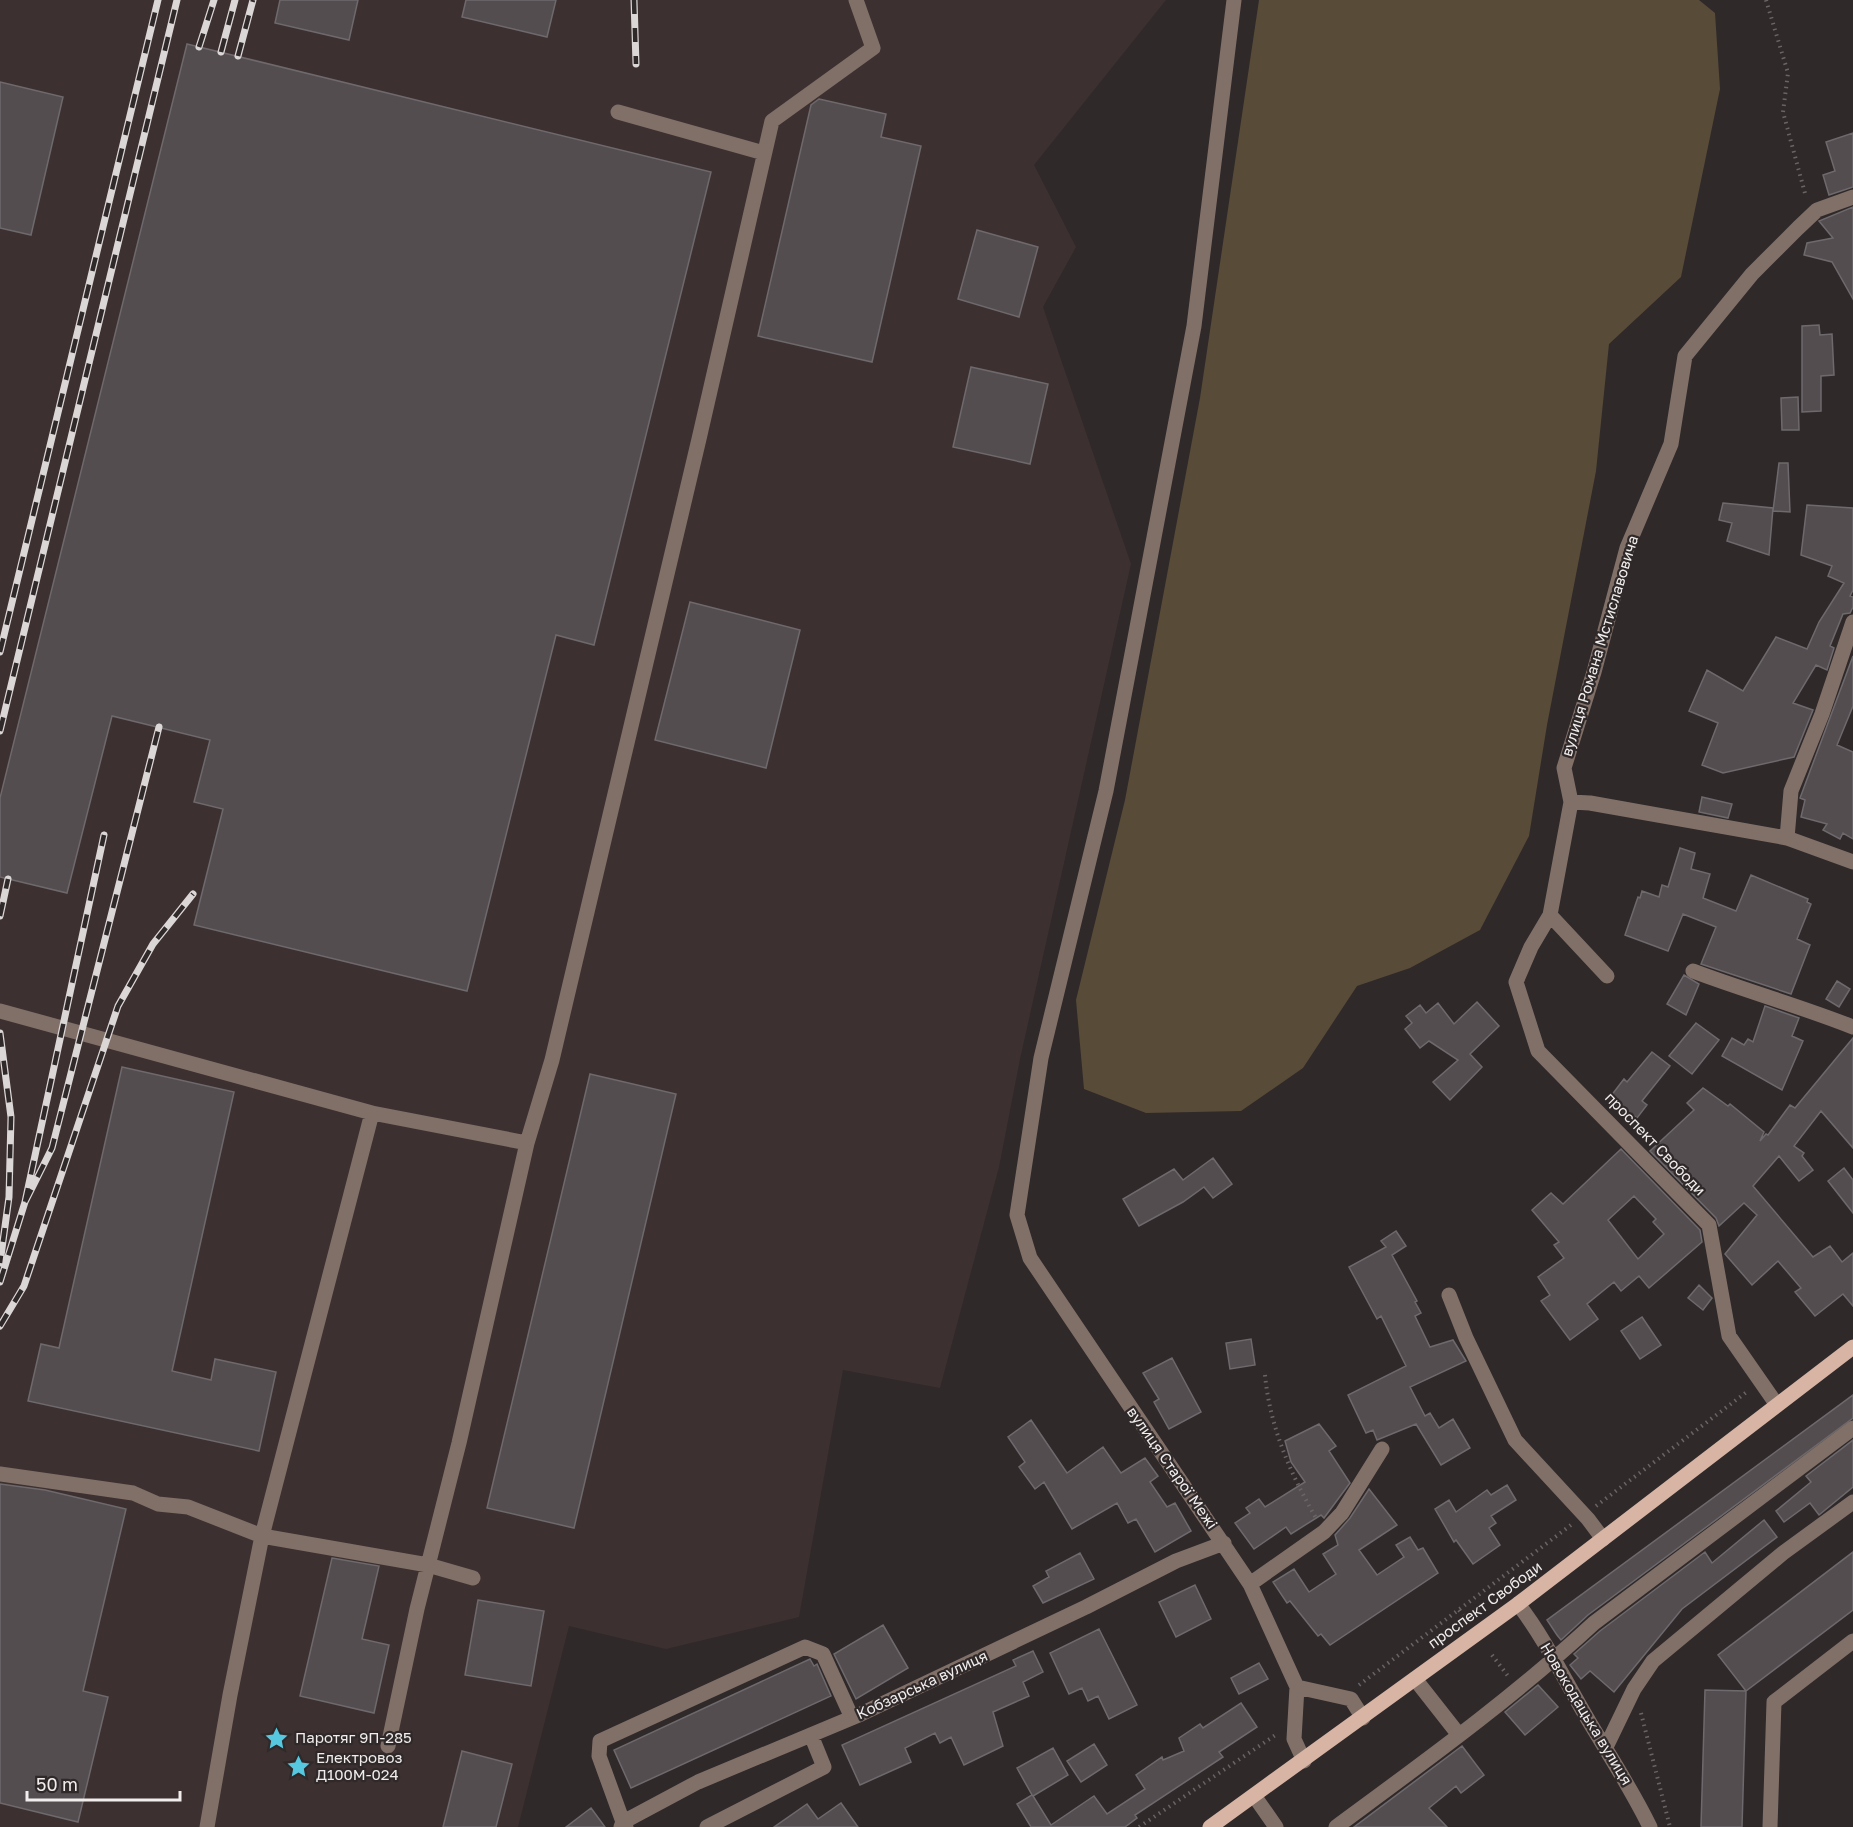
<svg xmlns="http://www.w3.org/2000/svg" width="1853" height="1827" viewBox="0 0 1853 1827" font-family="'Golos Text',sans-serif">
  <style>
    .built { fill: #3d3031 }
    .green { fill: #584b38 }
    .building { fill: #534d50; stroke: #6e696c; stroke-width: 1.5; fill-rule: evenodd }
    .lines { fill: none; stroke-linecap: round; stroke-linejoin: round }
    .path { stroke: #6a6465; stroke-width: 4; stroke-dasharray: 1.5 4.5; stroke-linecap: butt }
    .minor { stroke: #817068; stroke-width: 15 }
    .major { stroke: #d7b4a3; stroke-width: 15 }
    .rail-casing { stroke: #dcd7d7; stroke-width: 7 }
    .rail { stroke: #2f292a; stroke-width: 4.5; stroke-dasharray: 14; stroke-linecap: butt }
    .labels { text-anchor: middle; stroke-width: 4.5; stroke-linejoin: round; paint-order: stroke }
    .street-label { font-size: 15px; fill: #f1eded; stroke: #2f292a }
    .poi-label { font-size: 15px; fill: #f1eded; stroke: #2f292a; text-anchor: start }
  </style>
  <rect width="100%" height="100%" fill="#2f292a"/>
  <path class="built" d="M0 0H1166L1034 165 1076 247 1043 307 1131 564 1020 1059 999 1167 940 1388 843 1370 799 1617 666 1649 569 1626 518 1827H0Z"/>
  <path class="green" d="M1259 0H1699L1715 13 1720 89 1681 277 1609 344 1596 471 1547 725 1529 836 1480 930 1410 968 1357 986 1303 1068 1241 1111 1146 1113 1084 1089 1076 1000 1125 800 1200 398Z"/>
  <path class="building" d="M280 0H358L349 40 275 23Z
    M466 0H556L547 37 462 17Z
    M187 44 711 172 594 645 556 635 467 991 194 925 223 809 194 802 210 740 112 716 67 893 0 877V798Z
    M0 82 63 97 31 235 0 228Z
    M819 99 886 114 881 137 921 146 872 362 758 336 811 105Z
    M1853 133V187L1829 195 1823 175 1835 171 1826 142Z
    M1853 207V299L1832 262 1804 255 1807 243 1833 238 1819 221Z
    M977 230 1038 247 1019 317 958 299Z
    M1819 325 1820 335 1832 334 1834 375 1821 376V411L1802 412V326Z
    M971 367 1048 384 1030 464 953 447Z
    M1798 397 1799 430H1782L1781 398Z
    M1779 463H1788L1790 512 1773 511Z
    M1723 503 1773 508 1769 555 1727 541 1732 523 1719 520Z
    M1807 505 1853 508V590L1850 596 1853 597V607L1850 613 1843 614 1830 646 1834 648 1827 670 1816 665 1793 703 1813 710 1794 757 1723 773 1702 765 1718 723 1689 711 1707 670 1743 691 1776 637 1807 649 1819 622 1844 583 1828 576 1832 566 1801 555Z
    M690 602 800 630 766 768 655 740Z
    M1853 656V706L1837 745 1853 752V839L1843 833 1840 839 1823 830 1827 824 1801 817 1805 800 1800 798Z
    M1702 797 1732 804 1728 818 1699 812Z
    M1680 848 1695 853 1691 869 1710 874 1703 898 1736 911 1751 875 1808 899 1807 902 1811 904 1797 939 1810 945 1791 994 1701 964 1716 927 1683 914 1668 951 1625 935 1638 897 1640 898 1642 891 1659 897 1662 885 1668 887Z
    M1684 975 1699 984 1686 1015 1667 1004Z
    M1837 981 1850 989 1839 1007 1826 999Z
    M1477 1002 1499 1026 1470 1054 1482 1067 1450 1100 1433 1082 1458 1060 1429 1041 1420 1048 1405 1029 1412 1023 1406 1016 1420 1005 1426 1013 1438 1003 1454 1024Z
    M1765 1006 1799 1018 1792 1036 1803 1041 1782 1090 1722 1056 1732 1038 1744 1045 1748 1039 1753 1042Z
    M1696 1023 1719 1040 1692 1074 1669 1056Z
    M1853 1038V1148L1821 1111 1794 1146 1804 1153 1802 1156 1813 1170 1799 1181 1779 1156 1753 1186 1813 1257 1830 1246 1842 1262 1853 1253V1306L1843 1294 1815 1316 1795 1292 1801 1288 1778 1261 1752 1285 1725 1254 1757 1215 1744 1203 1719 1226 1716 1218 1650 1151 1694 1110 1687 1103 1703 1088 1728 1106 1730 1104 1764 1132 1760 1141 1766 1134 1768 1135 1790 1105 1795 1108Z
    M1652 1052 1670 1066 1642 1101 1647 1105 1637 1118 1631 1113 1627 1117 1607 1101 1624 1079 1627 1082Z
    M122 1067 234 1092 172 1371 211 1380 215 1359 276 1372 259 1451 28 1401 41 1344 59 1348Z
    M590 1074 676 1094 574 1528 487 1508Z
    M1621 1149 1700 1230 1702 1242 1649 1288 1639 1276 1621 1291 1614 1282 1587 1304 1598 1319 1570 1340 1541 1301 1550 1295 1538 1277 1564 1258 1554 1245 1559 1242 1532 1210 1551 1193 1563 1204ZM1634 1196 1656 1219 1653 1222 1664 1234 1638 1259 1608 1220Z
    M1213 1158 1232 1184 1213 1198 1204 1187 1183 1202 1139 1226 1123 1199 1174 1169 1183 1180Z
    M1844 1168 1853 1180V1213L1828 1181Z
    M1396 1231 1406 1246 1392 1255 1417 1301 1415 1302 1421 1313 1415 1316 1430 1347 1453 1340 1466 1361 1410 1387 1425 1416 1430 1413 1439 1428 1453 1419 1470 1448 1441 1465 1416 1424 1377 1440 1373 1430 1366 1433 1348 1395 1406 1366 1381 1316 1377 1319 1349 1267 1386 1247 1381 1241Z
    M1699 1285 1712 1298 1703 1310 1688 1298Z
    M1642 1317 1661 1345 1640 1359 1621 1331Z
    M1251 1339 1255 1365 1230 1369 1226 1343Z
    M1172 1358 1201 1412 1169 1429 1154 1402 1159 1399 1143 1373Z
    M1853 1395V1418L1588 1615 1561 1640 1557 1635 1547 1620Z
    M1031 1420 1067 1473 1103 1447 1121 1473 1145 1458 1158 1476 1150 1482 1167 1507 1175 1503 1191 1531 1155 1552 1136 1519 1128 1523 1117 1503 1072 1529 1044 1482 1035 1489 1019 1467 1025 1462 1008 1437Z
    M1319 1424 1336 1446 1329 1451 1350 1483 1324 1518 1321 1515 1291 1534 1286 1527 1254 1549 1235 1523 1250 1513 1246 1508 1259 1499 1265 1507 1305 1482 1291 1462 1285 1441Z
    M1853 1440V1487L1819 1515 1810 1503 1784 1522 1776 1511 1811 1482 1806 1476Z
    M0 1484 45 1490 126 1509 83 1691 108 1697 78 1822 0 1803Z
    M1507 1485 1516 1500 1491 1516 1496 1523 1489 1528 1500 1545 1473 1564 1456 1540 1454 1542 1435 1509 1449 1500 1456 1512 1487 1490 1491 1495Z
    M1369 1489 1397 1525 1359 1550 1377 1575 1404 1557 1396 1545 1410 1537 1418 1550 1423 1548 1438 1573 1330 1645 1321 1634 1318 1636 1290 1601 1287 1603 1273 1582 1294 1569 1309 1592 1336 1574 1323 1554 1338 1545 1335 1535 1350 1518Z
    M1764 1520 1777 1537 1682 1609 1614 1692 1590 1671 1581 1679 1570 1665 1578 1658 1574 1654 1600 1631 1705 1552 1712 1563Z
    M1853 1552V1610L1746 1691 1718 1655Z
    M1080 1553 1094 1579 1043 1603 1033 1586 1049 1577 1046 1571Z
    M332 1558 379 1566 362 1639 389 1645 374 1713 300 1696Z
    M1195 1585 1211 1619 1176 1637 1159 1602Z
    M478 1600 544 1611 531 1686 465 1675Z
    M883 1625 908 1668 856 1699 834 1654Z
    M1099 1629 1137 1705 1109 1719 1098 1696 1088 1701 1082 1688 1069 1694 1050 1653Z
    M1033 1651 1043 1672 1023 1682 1029 1696 993 1712 1003 1746 964 1765 951 1737 940 1743 935 1733 905 1748 911 1762 860 1785 842 1745 1016 1666 1013 1660Z
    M810 1659 814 1666 817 1664 831 1696 631 1788 614 1750Z
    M1259 1663 1268 1679 1239 1694 1231 1678Z
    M1538 1685 1558 1707 1525 1735 1505 1712Z
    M1705 1690 1746 1691 1742 1827H1701Z
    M1241 1703 1257 1727 1219 1752 1223 1757 1135 1815 1137 1818 1125 1827H1031L1017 1804 1032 1795 1017 1768 1053 1748 1068 1775 1033 1796 1051 1825 1094 1796 1107 1814 1145 1789 1136 1775 1162 1757 1163 1760 1184 1751 1179 1738 1200 1724 1203 1728Z
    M1094 1744 1107 1765 1081 1782 1067 1761Z
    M1462 1746 1484 1775 1461 1793 1456 1786 1429 1808 1447 1827H1354Z
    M462 1751 512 1764 496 1827H443Z
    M841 1803 858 1827H774L807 1804 818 1819Z
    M591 1808 605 1827H566Z"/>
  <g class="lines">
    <path class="path" d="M1766 0 1788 73 1783 112 1806 197
      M1265 1375C1270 1427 1290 1473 1316 1518
      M1596 1506 1748 1391
      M1459 1610 1463 1615
      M1492 1655 1508 1676
      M1359 1685 1571 1525
      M1641 1713 1670 1827
      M1139 1827 1277 1734"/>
    <path class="minor" d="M1234 0 1194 326 1106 791 1041 1058 1017 1215 1030 1258 1250 1584 1297 1687 1294 1739 1304 1761
      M618 112 764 153
      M1571 802 1590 803 1787 838 1853 862
      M1787 838 1791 791 1822 714 1853 622
      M1550 915 1607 976
      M1693 971C1746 991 1800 1006 1853 1027
      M0 1011 372 1113
      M1449 1295 1466 1338 1515 1440 1588 1519 1603 1539
      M1777 1405 1729 1336 1709 1225 1538 1051 1516 982 1531 947 1550 915 1571 802 1564 768 1594 672 1627 548 1671 444 1685 356 1752 274 1798 228 1817 210 1853 197
      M0 1474 133 1493 158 1504 188 1507 262 1536 428 1565 473 1578
      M1250 1584 1324 1532 1342 1513 1382 1449
      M1518 1604C1546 1640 1566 1683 1590 1723 1611 1758 1632 1790 1650 1827
      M1415 1679 1459 1735
      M1297 1687 1351 1699 1363 1718
      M388 1746 417 1609 459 1443 527 1143
      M1606 1747 1634 1689 1653 1661 1783 1553 1853 1502
      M1255 1797 1276 1827
      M207 1827 230 1695 262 1536 372 1113 527 1143 552 1060 699 439 772 121 873 48 856 0
      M621 1827 623 1822 599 1756 600 1741 805 1647 823 1654 852 1718
      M626 1827 623 1822 698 1782 861 1714 1086 1607 1176 1561 1224 1543
      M707 1827 824 1767 811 1735
      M1336 1827C1424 1762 1513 1698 1594 1623L1853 1428
      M1770 1827 1774 1702 1853 1641"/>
    <path class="major" d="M1210 1827 1518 1604 1853 1347"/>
    <defs>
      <path id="rail" d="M634 0 636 64
        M199 47 214 0
        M221 52 235 0
        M238 56 253 0
        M0 652 158 0
        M0 731 177 0
        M0 916 8 879
        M0 1033 11 1117 9 1197 0 1263
        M25 1202 52 1148 159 727
        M0 1282 25 1202 104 835
        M0 1326 24 1286 118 1006 153 944 193 894"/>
    </defs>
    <use href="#rail" class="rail-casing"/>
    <use href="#rail" class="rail"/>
  </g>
  <defs>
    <symbol id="sight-bare" viewBox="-9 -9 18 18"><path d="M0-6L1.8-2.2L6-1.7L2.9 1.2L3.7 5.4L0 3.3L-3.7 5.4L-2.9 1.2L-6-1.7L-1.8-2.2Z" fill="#56c9e0" stroke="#2f292a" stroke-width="2.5" paint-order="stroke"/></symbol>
  </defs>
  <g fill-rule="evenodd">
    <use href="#sight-bare" x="260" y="1722" width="33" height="33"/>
    <use href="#sight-bare" x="282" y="1750" width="33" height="33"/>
  </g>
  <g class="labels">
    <g class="street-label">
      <text transform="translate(1600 646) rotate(-73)" y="5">вулиця Романа Мстиславовича</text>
      <text transform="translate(1655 1144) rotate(46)" y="5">проспект Свободи</text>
      <text transform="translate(1172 1468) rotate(55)" y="5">вулиця Старої Межі</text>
      <text transform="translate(1485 1605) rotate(-36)" y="5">проспект Свободи</text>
      <text transform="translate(922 1685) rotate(-25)" y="5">Кобзарська вулиця</text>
      <text transform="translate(1586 1714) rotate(59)" y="5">Новокодацька вулиця</text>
    </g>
    <g class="poi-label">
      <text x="295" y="1743">Паротяг 9П-285</text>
      <text x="316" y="1763">Електровоз<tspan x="316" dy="17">Д100М-024</tspan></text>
    </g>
  </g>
  <path d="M27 1791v9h153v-9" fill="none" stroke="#f1eded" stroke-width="3"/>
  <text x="36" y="1791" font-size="18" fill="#f1eded" stroke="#2f292a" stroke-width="4.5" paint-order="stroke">50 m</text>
</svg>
